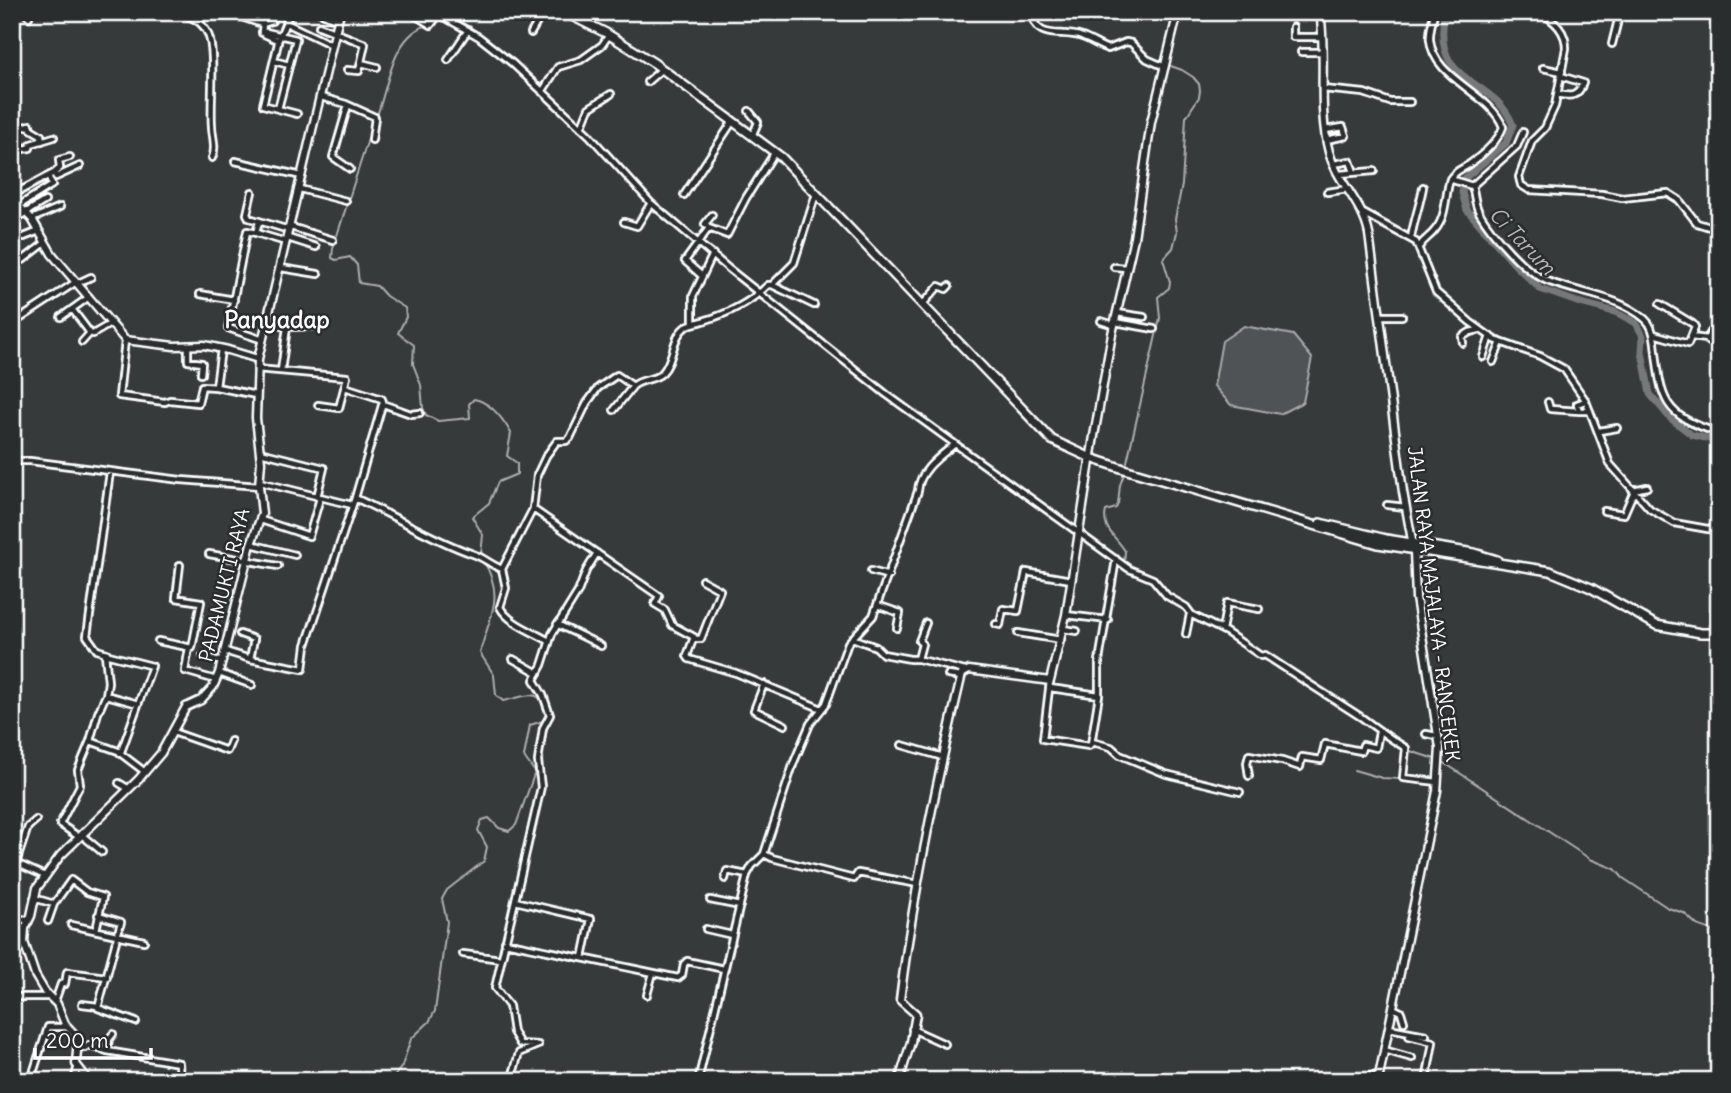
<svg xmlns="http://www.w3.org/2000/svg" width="1731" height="1093" viewBox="0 0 1731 1093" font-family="Delius,sans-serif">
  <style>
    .green { fill: #505354; stroke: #a8a9aa; stroke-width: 2 }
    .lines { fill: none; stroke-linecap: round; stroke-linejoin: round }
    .stream { stroke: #adaeaf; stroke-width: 2 }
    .river { stroke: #767879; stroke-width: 7 }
    .street-casing { stroke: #fff; stroke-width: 10 }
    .secondary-casing { stroke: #fff; stroke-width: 11 }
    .primary-casing { stroke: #fff; stroke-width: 12 }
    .street { stroke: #2a2d2e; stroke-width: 4.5 }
    .secondary { stroke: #2a2d2e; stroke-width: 6 }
    .primary { stroke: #2a2d2e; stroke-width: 7 }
    .labels { text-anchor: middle; stroke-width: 5; stroke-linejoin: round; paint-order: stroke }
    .street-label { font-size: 19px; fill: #fff; stroke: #2a2d2e }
    .water-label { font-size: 21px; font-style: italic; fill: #b4b5b5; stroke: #2a2d2e }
    .quarter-label { font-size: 23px; font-weight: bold; fill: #fff; stroke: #2a2d2e }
  </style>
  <rect width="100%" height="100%" fill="#373a3b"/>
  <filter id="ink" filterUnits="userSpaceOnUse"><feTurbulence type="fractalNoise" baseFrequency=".0143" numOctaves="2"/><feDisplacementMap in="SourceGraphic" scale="14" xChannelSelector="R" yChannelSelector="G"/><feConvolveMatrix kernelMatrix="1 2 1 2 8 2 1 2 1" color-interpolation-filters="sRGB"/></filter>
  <g filter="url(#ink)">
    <path class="green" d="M1244 326 1293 335 1312 358 1303 402 1280 414 1231 405 1214 386 1222 341Z"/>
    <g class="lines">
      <path class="stream" d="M376 118C388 88 391 40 424 26L432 28 442 12
        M371 130 333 248 332 258 336 260 350 257 357 265 359 283 377 286 386 296 405 308 406 317 398 333 414 345 413 364 421 385 423 408 426 415 438 421 470 418 469 404 474 399C491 402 503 419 511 433L507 456 517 463V474L498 482 489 503 472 517 483 535 481 555
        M1126 466 1160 318 1158 297 1169 288 1170 282 1163 259 1173 248 1177 232 1175 219 1182 185 1186 117 1199 97 1200 91 1199 84 1193 77 1182 70 1168 65
        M1124 565 1125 551C1117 537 1101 529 1106 511L1116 508 1118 504 1120 485 1125 471
        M1275 664 1297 678
        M1407 750 1438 760
        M1443 762 1590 859 1615 869 1623 878 1668 908 1684 913 1697 925 1711 930 1719 936
        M1354 770 1382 778 1401 779
        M391 1081 402 1066 411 1039 429 1022 435 1011 447 922 442 899 447 890 484 861 487 847 478 830 482 820 489 818 499 828 509 831 516 825 535 772 524 757 530 725 543 721 546 716C543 684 524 697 503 701L496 695 494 675 480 653C489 616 506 598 483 560"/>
      <path class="river" d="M1445 12C1430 88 1493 74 1513 125L1506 143 1465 178 1462 193 1467 210 1515 265 1540 289 1577 302 1615 312 1636 323 1643 336 1642 352 1650 394 1670 418 1692 435 1719 441"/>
      <defs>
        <path id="street" d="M24 12 29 17
          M179 12C193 18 201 20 208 34 216 52 210 104 212 126 212 136 217 148 212 158
          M319 12 338 20
          M410 12 431 25 439 14 479 37 512 63 589 135 651 203 729 269 886 394 955 444
          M1031 12C1037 43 1061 29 1082 37 1091 40 1099 46 1108 49L1126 42 1131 43 1147 59 1165 67
          M1434 12C1433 21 1429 31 1430 40 1434 80 1490 92 1503 127 1498 142 1481 156 1468 165 1460 170 1455 171 1450 179L1472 186 1517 146 1523 132
          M1538 12C1553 19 1566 30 1566 48L1555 106 1545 128 1532 141 1519 177 1521 185 1529 190 1602 194 1622 198 1668 193 1679 200 1697 223 1719 230
          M236 15 262 24 272 21 276 12
          M251 20 253 12
          M263 23 262 33 277 40 278 43 263 105 297 114
          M286 23 332 45
          M319 26 365 44 359 71 347 70
          M1293 27V37H1322
          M262 31 296 39 278 109
          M531 33 543 12
          M278 41 289 15 288 12
          M1612 44 1620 12
          M1301 52H1323
          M448 60 468 30
          M274 61 289 65
          M361 63 377 67
          M1543 68 1562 72
          M647 82 662 69
          M1323 89 1364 93 1390 102H1410
          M542 92 558 67 581 60 602 45 609 35
          M1557 94C1571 97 1578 97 1583 83L1561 76
          M321 97 346 104 375 117 372 140
          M348 105 333 157 350 169
          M749 111 758 122 753 134
          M581 128 589 108 611 94
          M1325 130 1343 127 1346 136 1326 140
          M12 131 30 125 31 129 41 135 42 141
          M12 149 21 145 22 149 30 148 31 144 54 137
          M235 161 302 176
          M1334 164 1350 161 1354 172
          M54 173 60 168 59 160 70 157
          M1340 174 1374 171
          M1472 186C1475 194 1474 203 1479 212 1492 234 1526 274 1550 282 1582 294 1618 296 1645 319 1652 325 1654 334 1655 343 1661 399 1661 415 1719 433
          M300 189 346 201
          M252 192 247 214 249 218 289 230
          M1327 192 1348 189
          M684 195 733 121
          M13 199 18 192 48 176
          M12 210 52 185 48 176 54 173 56 177 80 166
          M1363 213 1416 242 1436 292 1470 322 1495 340 1540 356 1564 369 1586 401 1610 464 1650 509 1674 523 1719 531
          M32 219 60 207
          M12 221 45 201
          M259 222 256 233 286 242
          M624 222 637 226 651 203
          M291 227 333 240
          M709 228 727 235 746 198 775 152
          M256 233 247 231 228 328 263 340
          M24 237 39 231
          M288 238 316 247
          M1411 238C1414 220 1420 205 1423 187
          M1419 247C1424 239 1430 237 1435 230 1447 216 1445 195 1450 179
          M23 260 45 243
          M1114 267 1127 268
          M281 268 318 274
          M1719 268 1714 287 1719 292
          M702 276 685 261 709 228 705 224 712 215
          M78 283 91 277
          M772 285 814 305
          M200 294 234 300
          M1660 304 1693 324 1695 327 1691 337 1707 339 1711 332 1719 336
          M922 305 939 286 946 289 949 286
          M72 309 90 333 82 342
          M1117 313 1144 317
          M1380 316H1402
          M61 317 89 297
          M1101 321 1114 325
          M1115 322 1154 329
          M267 323 287 327 321 326
          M693 323V296L713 254
          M12 324 76 282
          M93 334 110 324
          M1654 334 1688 344 1691 337
          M1705 339 1718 347
          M125 340 119 396 165 402 170 400 198 403 202 386 216 387
          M1463 343 1462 337 1470 332 1479 330
          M188 345V361L202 363 201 374
          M221 349 216 387 256 395
          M1483 357 1490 336
          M1493 362 1501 342
          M257 369 347 377 339 408 318 405
          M281 371 287 327
          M345 387 382 399 383 402 355 498
          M1585 401 1577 404 1579 411H1590
          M1548 402 1550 409 1579 411
          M383 404 411 414 420 413
          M614 410 633 386
          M1599 431 1617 428
          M260 452 324 468 317 497
          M12 461H30L181 480 259 486
          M260 482 352 505
          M1633 490 1647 487
          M1387 505 1405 507
          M533 509 659 596 655 604 665 610 672 625 694 637 687 656 689 659 736 673 822 709
          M1604 511 1624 514 1634 491
          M261 520 309 536 320 498
          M251 544 295 555
          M209 554 278 566
          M871 571 889 576
          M877 605 900 613 897 628
          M1066 615 1108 620
          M557 624C572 632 586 637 601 646
          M996 624 1000 625 1003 609 1018 611 1026 572 1071 580
          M1063 629 1077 631
          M1222 630 1227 603 1259 609
          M1018 633 1061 640
          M240 634 254 639 250 659
          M1186 634 1190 614
          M852 638 876 647 883 654 910 659H918L965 671
          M694 639H701L720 590 702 580
          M158 641 192 648 201 602 176 598 180 565
          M549 641C534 632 508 623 500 607L506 588 502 569 533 509 537 475 546 456 557 441H566L570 438 587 403 598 388 617 375 633 386C642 378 654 381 662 373 675 360 671 336 687 326 692 323 698 323 703 321 727 314 751 302 768 285H772L794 263 816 194
          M189 648 185 671 216 680
          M225 651 250 659 303 669 306 645 355 498C395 516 432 540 473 554 483 557 491 565 502 569
          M107 653 97 650 87 636 110 472
          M203 656 222 662
          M513 659 538 673
          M918 659 922 644 919 641 926 623
          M219 673 252 685
          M948 675 961 677
          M1050 681 1043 739 1089 746 1091 744 1099 695V661L1116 559
          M764 684 754 710 785 725
          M1050 688 1099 695
          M173 732 227 751 231 741
          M1426 734 1437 736
          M90 741 98 713 106 695 138 704
          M1092 742 1111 747 1120 755 1166 774 1240 792
          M902 745 943 757
          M120 753 145 772
          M1249 776 1247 763 1249 755 1282 761 1300 767 1302 757 1321 760 1325 744 1361 751 1363 745 1376 748 1379 732
          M119 783 129 789
          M36 820 28 827 16 863 45 876
          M83 836 102 852
          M79 837 60 824 80 785 78 770 90 741 121 752 152 666 105 654 108 682 106 695
          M764 854 772 858 854 879 858 873 918 884
          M725 879 727 871 747 875
          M34 898 54 904 71 880 87 892 103 897 96 930
          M710 900 740 906
          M515 901 591 919 583 958
          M98 915 121 922 98 1008 136 1022
          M12 916 29 921
          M48 921 54 904
          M71 925 144 941
          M706 929 732 935
          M12 937H24
          M505 942 678 978 682 975 684 964 687 961 724 969
          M463 954 501 959
          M647 995 653 973
          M12 997H50
          M55 1001 61 984H65L67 972 107 977
          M82 1004 98 1006
          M1393 1008 1401 1012 1404 1022
          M1389 1028 1426 1035
          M912 1029 945 1044
          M1409 1036 1433 1042 1426 1081
          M79 1046 85 1048 89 1045 107 1051 179 1063 180 1081
          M1384 1050 1412 1058
          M107 1051 109 1039 113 1034
          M34 1070 48 1027H66
          M1371 1076 1379 1077
          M74 1081 77 1069
          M511 1081 519 1053 538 1045 520 1044 513 1032 509 1006 495 988 541 787 538 761 543 728 550 715 543 695 534 680 542 665 552 634 578 592 586 571 597 553
          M698 1081 747 875 752 866 764 854 794 762 810 724 826 704 848 643 873 616 918 491C919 471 939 457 955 444L1129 569 1153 579 1167 596 1186 607 1192 615 1226 632 1261 656 1265 655C1297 676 1328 696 1361 717 1376 728 1390 739 1406 748L1403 778 1438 782"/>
        <path id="secondary" d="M1320 12C1327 58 1317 107 1329 152 1337 182 1363 203 1369 234L1403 492 1414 551 1416 598 1440 748 1437 791 1378 1081
          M12 199 32 219 52 254 125 340 174 346 204 345 228 350 258 359
          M89 1081 76 1064 78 1038 65 1024 57 1004 45 992 35 975 24 942 25 928 31 916 37 888 60 856 138 780 161 753 186 707 201 700 213 687 219 673 251 544 262 514 259 486 261 462 256 418 258 359 340 12
          M899 1081 911 1042 916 1014 900 1000C913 893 937 779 962 674L969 670 1050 681 1066 615 1094 436 1112 334 1134 238 1151 122 1178 12"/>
        <path id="primary" d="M564 12 606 33 654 63 781 157 1052 440 1091 458 1124 469 1378 544 1550 571 1591 588 1656 625 1701 633H1719
          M1320 523 1386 539 1474 553 1497 560"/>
      </defs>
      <use href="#street" class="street-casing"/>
      <use href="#secondary" class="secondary-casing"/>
      <use href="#primary" class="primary-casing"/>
      <use href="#street" class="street"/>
      <use href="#secondary" class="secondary"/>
      <use href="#primary" class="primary"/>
    </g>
  </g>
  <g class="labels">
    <g class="street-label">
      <text transform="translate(224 585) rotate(-76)" y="7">PADAMUKTI RAYA</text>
      <text transform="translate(1434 604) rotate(83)" y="7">JALAN RAYA MAJALAYA - RANCEKEK</text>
    </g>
    <g class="water-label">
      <text transform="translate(1522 241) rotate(46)" y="7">Ci Tarum</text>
    </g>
    <g class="quarter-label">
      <text x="277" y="328">Panyadap</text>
    </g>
  </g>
  <rect width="1731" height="1093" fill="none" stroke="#2a2d2e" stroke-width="42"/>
  <rect x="21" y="21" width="1689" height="1051" fill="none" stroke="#fff" stroke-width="2.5" filter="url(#ink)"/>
  <path d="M35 1048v10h116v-10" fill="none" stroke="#ffffff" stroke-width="3.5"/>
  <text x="46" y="1048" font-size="21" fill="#ffffff" stroke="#2a2d2e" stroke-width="5" paint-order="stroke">200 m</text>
</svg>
